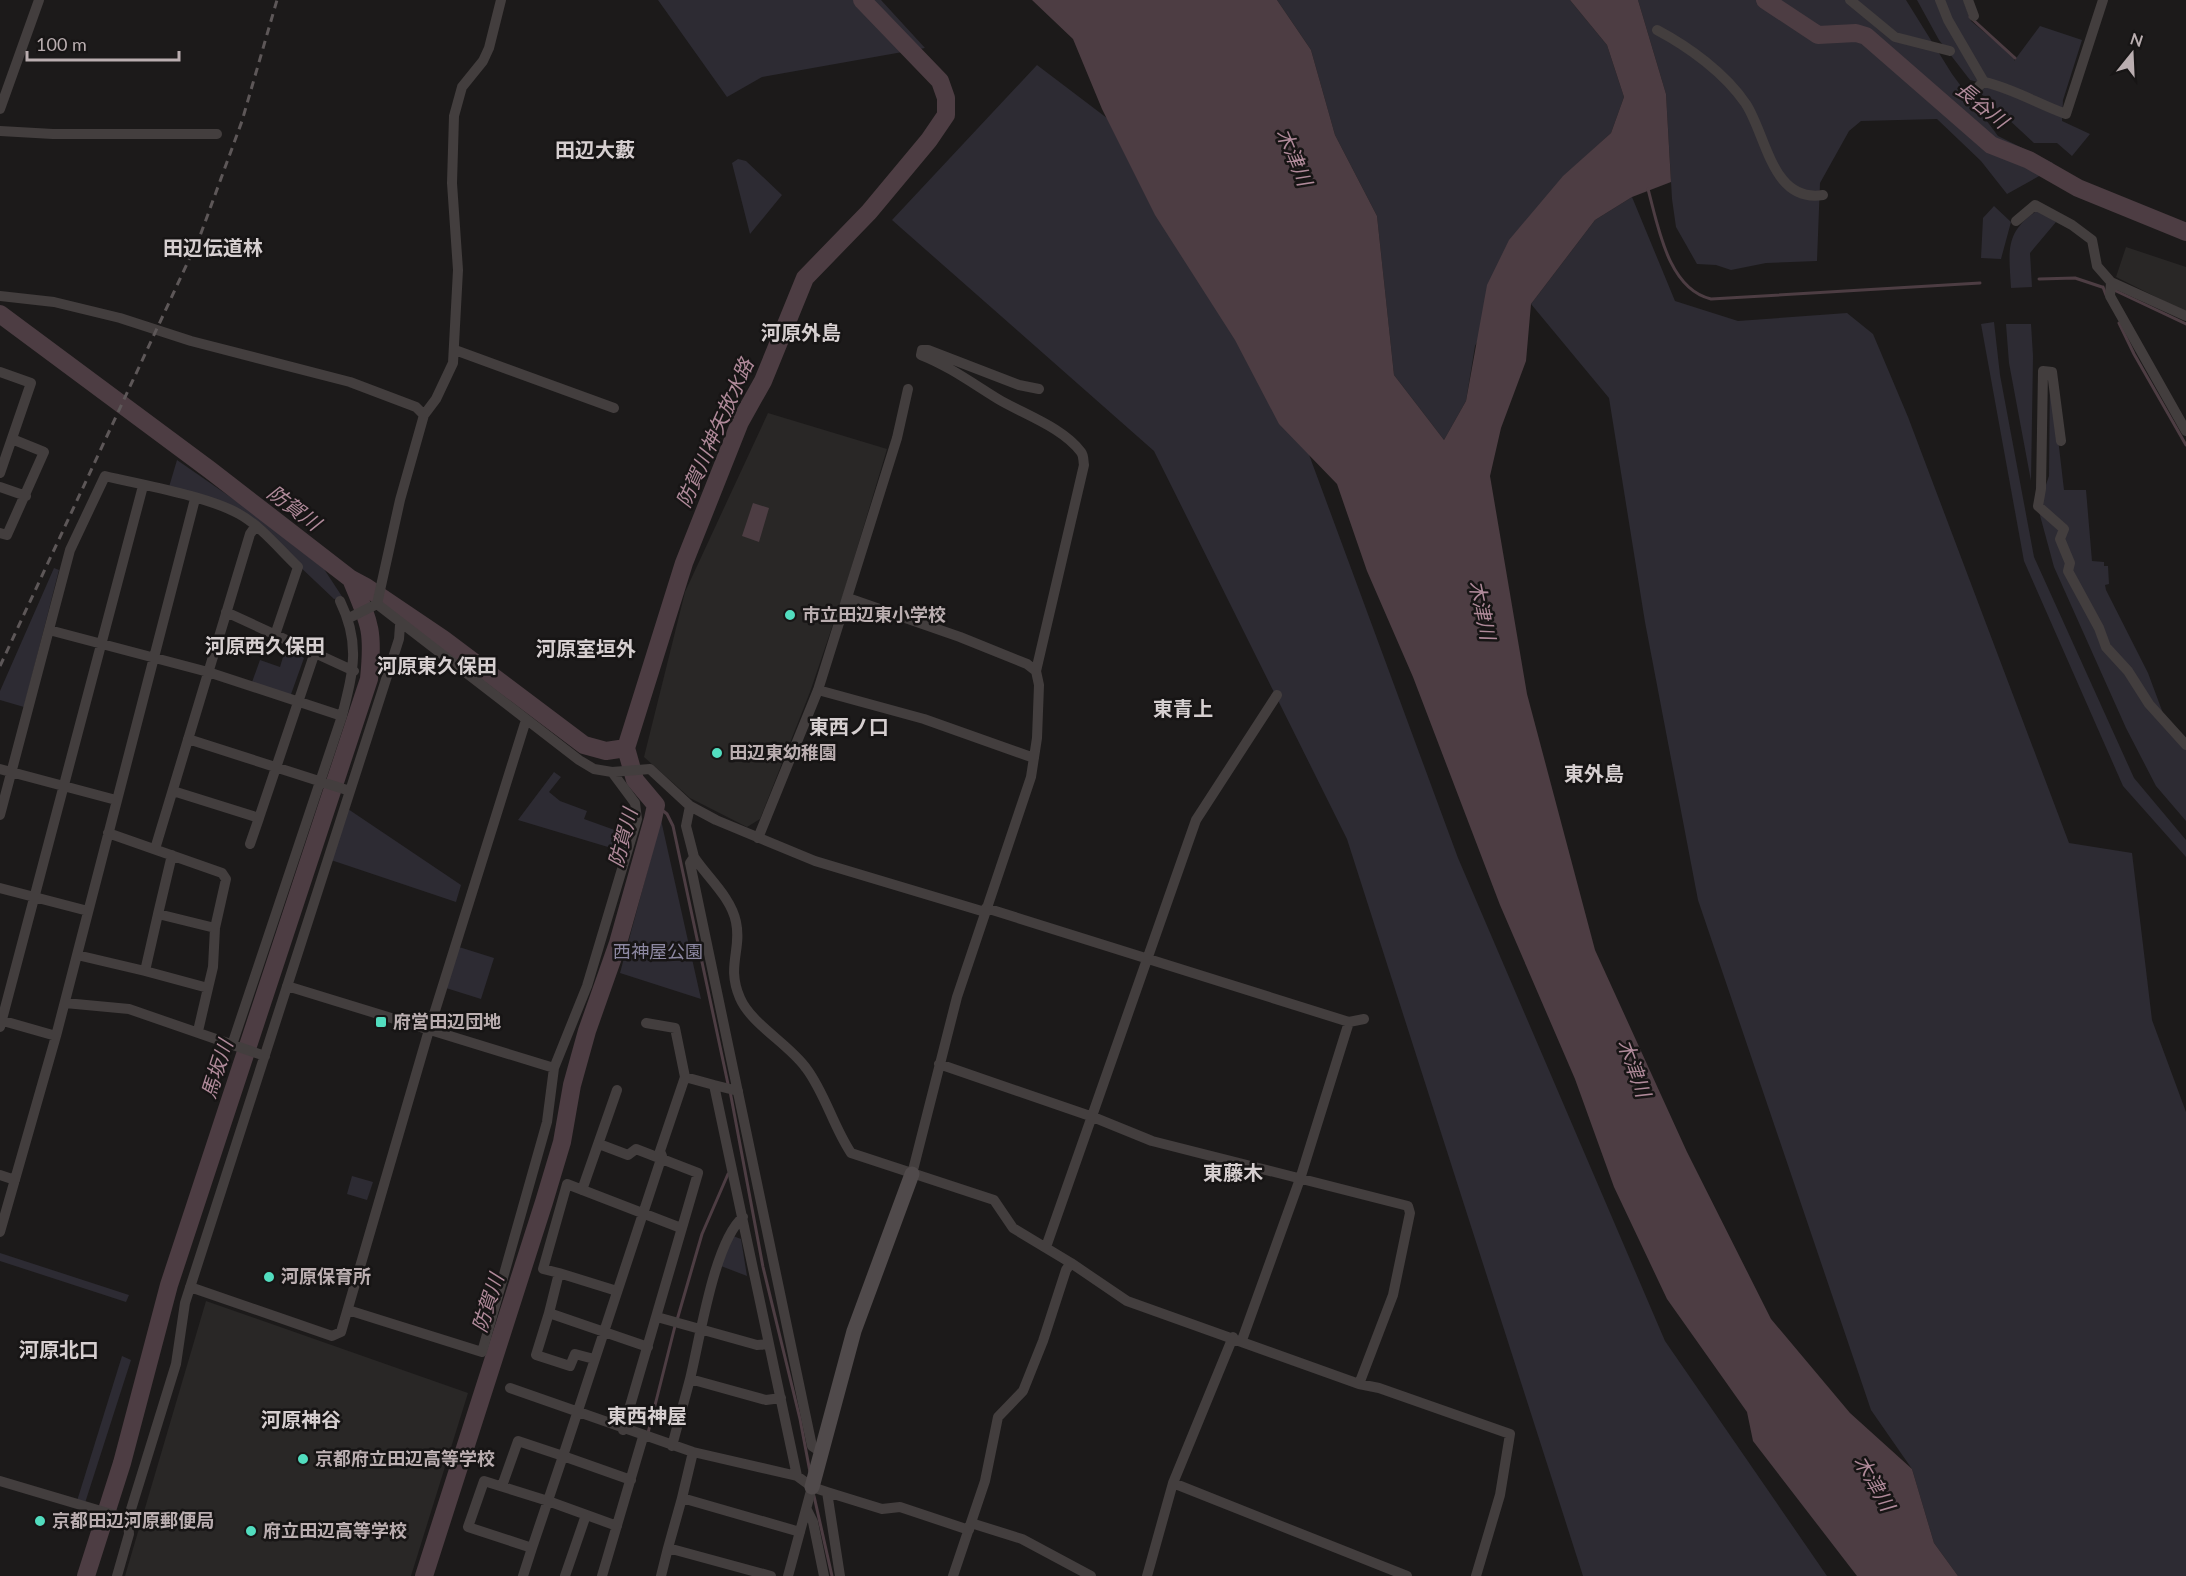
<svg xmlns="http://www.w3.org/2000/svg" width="2186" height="1576" viewBox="0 0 2186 1576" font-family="Lato,'Noto Sans JP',sans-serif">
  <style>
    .built { fill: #292726 }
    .green { fill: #2d2b33 }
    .water { fill: #4d3d43 }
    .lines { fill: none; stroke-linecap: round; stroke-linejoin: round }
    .stream { stroke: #4d3d43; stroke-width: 3 }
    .river { stroke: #4d3d43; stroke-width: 18 }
    .street { stroke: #433e3e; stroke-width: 10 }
    .secondary { stroke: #504a4b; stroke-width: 15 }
    .rail { stroke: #5d5758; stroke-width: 3; stroke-dasharray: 8 6; stroke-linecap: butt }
    .poi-dot { fill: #52ddbf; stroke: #171515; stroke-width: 2 }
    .labels { text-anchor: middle; stroke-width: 5; stroke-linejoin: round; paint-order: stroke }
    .poi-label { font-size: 18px; font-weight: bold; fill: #baaeb0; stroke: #171515; text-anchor: start }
    .park-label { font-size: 18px; fill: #8d88a2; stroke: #171515 }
    .water-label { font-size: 20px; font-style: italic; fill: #b08a9a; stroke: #171515 }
    .neighbourhood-label { font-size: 20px; font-weight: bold; fill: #d6cfd0; stroke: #171515 }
  </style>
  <rect width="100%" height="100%" fill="#1c1a1a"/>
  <path class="built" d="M2126 247 2186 267V312L2116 277Z
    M768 413 887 449 844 592 810 692 760 819 747 827 690 798 644 757 685 592Z
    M206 1301 468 1393 411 1576H125Z"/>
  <path class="green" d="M658 0H881L925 48 762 77 727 97Z
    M1277 0H1570L1607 45 1624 97 1611 133 1563 177 1475 346 1466 401 1444 440 1394 375 1377 216 1335 135 1311 50Z
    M1638 0H1906L1952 74 1998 136 2053 163 2050 170 2007 194 1981 161 1937 119 1861 121 1849 131 1820 183 1817 261 1766 263 1731 270 1716 265 1697 264 1676 227 1672 199 1666 94Z
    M1917 0H1963L1971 21 2015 58 2014 61 2040 26 2082 40 2063 100 2062 121 2090 134 2072 156 2057 143H2034L1979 92 1989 85 1970 80 1939 40Z
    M1037 65 1215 200 1458 858 1665 1341 1827 1576H1583L1347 839 1154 451 892 220Z
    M738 159 746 161 782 195 750 234 732 163Z
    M1632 197 1675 301 1738 321 1847 313 1873 334 1908 417 2069 843 2132 853 2152 1020 2186 1112V1576H1958L1934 1543 1912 1469 1871 1410 1698 900 1645 622 1609 398 1531 304 1595 220Z
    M1994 206 2011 222 2001 259 1981 258 1983 218Z
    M2038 210 2056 222 2030 253 2032 287 2011 288C2009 251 2004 232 2038 210Z
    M1994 322 2000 375 2034 557 2134 778 2186 840V857L2123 786 2024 561 1981 324Z
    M2006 324H2031L2033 356 2031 481 2009 363Z
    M2050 369 2064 490H2086L2092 561 2104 562V566H2108L2109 584 2105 585 2106 590 2148 673 2167 724 2186 749V821L2156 786 2126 728 2054 567 2038 508 2049 476Z
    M177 460 242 505 324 569 343 598 334 599 241 511 169 487Z
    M54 568 59 570 24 707 0 700V691Z
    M286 647 304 658 290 697 251 685 260 660 280 667Z
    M554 772 561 777 549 792 560 801 587 811 584 819 623 833 618 850 518 820Z
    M348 809 461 885 456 902 331 860Z
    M661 820 701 999 620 973Z
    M459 947 494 958 481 999 446 988Z
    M352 1176 373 1182 367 1200 347 1194Z
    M733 1236 741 1239 747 1276 721 1266Z
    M0 1253 129 1295 126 1302 0 1261Z
    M122 1356 131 1360 85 1503 77 1501Z"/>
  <path class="water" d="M1032 0H1277L1311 50 1335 135 1377 216 1394 375 1444 440 1466 401 1487 285 1509 240 1563 176 1611 133 1624 97 1607 45 1570 0H1638L1666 94 1671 182 1632 197 1595 220 1531 304 1526 361 1501 428 1490 476 1527 694 1595 950 1687 1152 1771 1319 1850 1413 1912 1469 1934 1543 1958 1576H1857L1753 1441 1747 1412 1667 1299 1614 1187 1575 1079 1500 905 1413 677 1367 571 1337 484 1279 424 1235 340 1155 215 1102 109 1073 39Z
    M753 503 769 508 759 542 742 536Z"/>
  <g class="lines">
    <path class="stream" d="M1970 17 2015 58
      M1648 189C1658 226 1668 289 1711 299L1980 283
      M2039 279 2075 278 2102 287
      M2103 287 2106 295
      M2114 290 2186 324
      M2119 323 2134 354 2186 445
      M656 805 667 814 673 826 728 1084
      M730 1091 763 1267 800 1419 810 1472
      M677 1320 702 1234 728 1174
      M648 1433 675 1326
      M814 1496 832 1576"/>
    <path class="river" d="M1765 0 1818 35 1856 33 1866 36 1991 145 2029 160 2078 188 2186 232
      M0 314 210 470 351 579 366 587 443 639 584 745 606 751 626 748
      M626 748 684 563 740 422 763 381 805 278 869 212 929 140 946 115V98L940 81 862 0
      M86 1576 122 1463 169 1285 369 679C374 630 370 624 351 579
      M424 1576 544 1202 562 1142 572 1085 587 1031 618 943 653 819 656 805 635 780 626 748"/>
    <path class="street" d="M1850 0 1895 37 1950 51
      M1940 0 1948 20 1984 82
      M1968 0 1974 16
      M1657 30C1689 47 1725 73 1746 104 1767 137 1772 203 1823 195
      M1979 86 1984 82C2012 88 2038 104 2066 114L2103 0
      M0 109 39 0
      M0 131 53 134H217
      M2016 221 2035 205 2072 225 2092 240 2097 266 2111 282 2186 316
      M2111 282 2110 296 2186 431
      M0 296 54 302 120 318 191 341 350 382 416 407 424 415
      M455 350 614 408
      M0 372 31 383 0 473
      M2061 441 2052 372 2043 371 2041 489 2038 506 2064 529 2060 539 2070 563 2068 571 2099 628 2106 647 2128 671 2149 704 2186 745
      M0 487 26 496
      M0 533 7 535 44 452 12 439
      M848 598 960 637 1027 664 1036 671 1039 685 1037 738 1031 777 957 997 912 1174
      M377 604 400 500 424 415 436 399 453 363 458 270 452 183 454 116 462 87 483 61 489 48 501 0
      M377 604 579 760 594 769 612 772
      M226 612 354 671
      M349 618 377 604
      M49 630 208 672 342 716
      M1036 671 1084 465C1083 460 1084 456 1081 452 1062 427 1025 415 998 399 972 383 949 366 921 355L922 350H928L1019 385 1039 389
      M818 690 924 719 1034 758
      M188 739 350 791
      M0 769 116 800
      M173 791 259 818 250 844
      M690 806 686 826 694 857 690 863 812 1446 821 1452
      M0 815 70 550 105 476C142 485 207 496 239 514 261 526 280 550 298 567L275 635
      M259 818 314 655
      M108 833 222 873 226 879 215 928 213 967 208 988
      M758 838 818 690 897 438 908 389
      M155 849 250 534 255 527
      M172 855 158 914 215 928
      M694 857C707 877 731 897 736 922 742 950 726 966 740 998 751 1024 789 1044 806 1068 825 1093 833 1126 851 1153L994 1200 1013 1228 1071 1263 1127 1301 1359 1384 1379 1388 1510 1434 1500 1495 1476 1576
      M0 888 88 911
      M986 908 1349 1022 1364 1019
      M77 955 145 971 158 914
      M145 971 208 988 198 1031
      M287 986 554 1068
      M65 1003 129 1009 265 1056
      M0 1020 56 1036
      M0 1027 143 486
      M232 1045 342 716C353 672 361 644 340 601
      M939 1064 1093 1117 1152 1141 1408 1206 1410 1213 1393 1295 1359 1384
      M685 1077 714 1085 797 1476
      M714 1085 738 1091
      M599 1144 628 1155 636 1149 698 1173 623 1430
      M0 1175 15 1180
      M582 1190 617 1090
      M743 1217C714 1242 700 1339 690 1379L766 1400 781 1398
      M0 1232 56 1036 195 499
      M1046 1247 1196 820 1277 695
      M559 1273 543 1269 567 1184 681 1228
      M190 1287 332 1336 341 1332 429 1030 526 720
      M617 1291 559 1273 549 1313 648 1347
      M348 1310 482 1352 547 1122 554 1068 587 986 637 819 635 803 612 772 650 769 690 806 716 820 815 861 985 912
      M549 1313 536 1355 570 1366 575 1354 594 1359
      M657 1317 757 1345 769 1344
      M1242 1340 1300 1179 1349 1022
      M510 1388 693 1452 797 1476 812 1487 827 1492 840 1576
      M672 1446 690 1379
      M693 1452 682 1498 800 1532
      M631 1480 563 1456 662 1156 660 1151 685 1077 675 1028 646 1023
      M0 1481 128 1519
      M1173 1483 1407 1576
      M502 1486 518 1441 563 1456 532 1548
      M827 1492 882 1509 900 1507 969 1530
      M682 1498 668 1548 771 1576
      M807 1510 813 1522 824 1576
      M971 1523 1022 1539 1091 1576
      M117 1576 129 1534 128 1519 176 1364 185 1303 399 639 400 625
      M523 1576 532 1548 468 1527 484 1481 548 1501 617 1526
      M565 1576 586 1515
      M602 1576 643 1437
      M661 1576 668 1548
      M788 1576 812 1487
      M953 1576 985 1481 998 1417 1023 1391 1043 1341 1066 1270 1071 1263
      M1147 1576 1173 1483 1233 1337"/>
    <path class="secondary" d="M812 1487 854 1331 912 1174"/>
    <path class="rail" d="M0 666 200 236 242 121 277 0"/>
  </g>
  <g class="poi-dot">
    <circle cx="790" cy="615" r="6"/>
    <circle cx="717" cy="753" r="6"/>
    <rect x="375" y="1016" width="12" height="12" rx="3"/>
    <circle cx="269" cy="1277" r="6"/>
    <circle cx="303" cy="1459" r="6"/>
    <circle cx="40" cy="1521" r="6"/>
    <circle cx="251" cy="1531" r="6"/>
  </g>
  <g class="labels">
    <g class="poi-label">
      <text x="802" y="621">市立田辺東小学校</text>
      <text x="729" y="759">田辺東幼稚園</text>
      <text x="393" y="1028">府営田辺団地</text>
      <text x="281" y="1283">河原保育所</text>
      <text x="315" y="1465">京都府立田辺高等学校</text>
      <text x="52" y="1527">京都田辺河原郵便局</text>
      <text x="263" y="1537">府立田辺高等学校</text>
    </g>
    <g class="park-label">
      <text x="658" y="958">西神屋公園</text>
    </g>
    <g class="water-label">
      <text transform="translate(1982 105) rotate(39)" y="7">長谷川</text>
      <text transform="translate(1294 157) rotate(67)" y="7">木津川</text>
      <text transform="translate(715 433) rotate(-66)" y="7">防賀川神矢放水路</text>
      <text transform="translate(294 508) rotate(37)" y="7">防賀川</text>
      <text transform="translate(1482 610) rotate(78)" y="7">木津川</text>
      <text transform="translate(623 838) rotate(-75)" y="7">防賀川</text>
      <text transform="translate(1634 1068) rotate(70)" y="7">木津川</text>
      <text transform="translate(217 1069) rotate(-72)" y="7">馬坂川</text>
      <text transform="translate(488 1303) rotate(-72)" y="7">防賀川</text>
      <text transform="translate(1874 1483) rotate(60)" y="7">木津川</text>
    </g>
    <g class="neighbourhood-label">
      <text x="595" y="157">田辺大藪</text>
      <text x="213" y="255">田辺伝道林</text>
      <text x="801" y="340">河原外島</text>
      <text x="265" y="653">河原西久保田</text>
      <text x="586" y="656">河原室垣外</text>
      <text x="437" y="673">河原東久保田</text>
      <text x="1183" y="716">東青上</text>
      <text x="849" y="734">東西ノ口</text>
      <text x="1594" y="781">東外島</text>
      <text x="1233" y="1180">東藤木</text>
      <text x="59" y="1357">河原北口</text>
      <text x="647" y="1423">東西神屋</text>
      <text x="301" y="1427">河原神谷</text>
    </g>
  </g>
  <g transform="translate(2132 54) rotate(18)" stroke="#171515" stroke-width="4.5" paint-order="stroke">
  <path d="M0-4.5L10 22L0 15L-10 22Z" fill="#baaeb0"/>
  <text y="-9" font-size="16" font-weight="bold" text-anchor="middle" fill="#baaeb0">N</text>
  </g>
  <path d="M27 51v9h152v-9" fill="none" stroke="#baaeb0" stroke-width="3"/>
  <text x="36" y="51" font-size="18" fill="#baaeb0" stroke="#171515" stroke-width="4.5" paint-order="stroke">100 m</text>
</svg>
